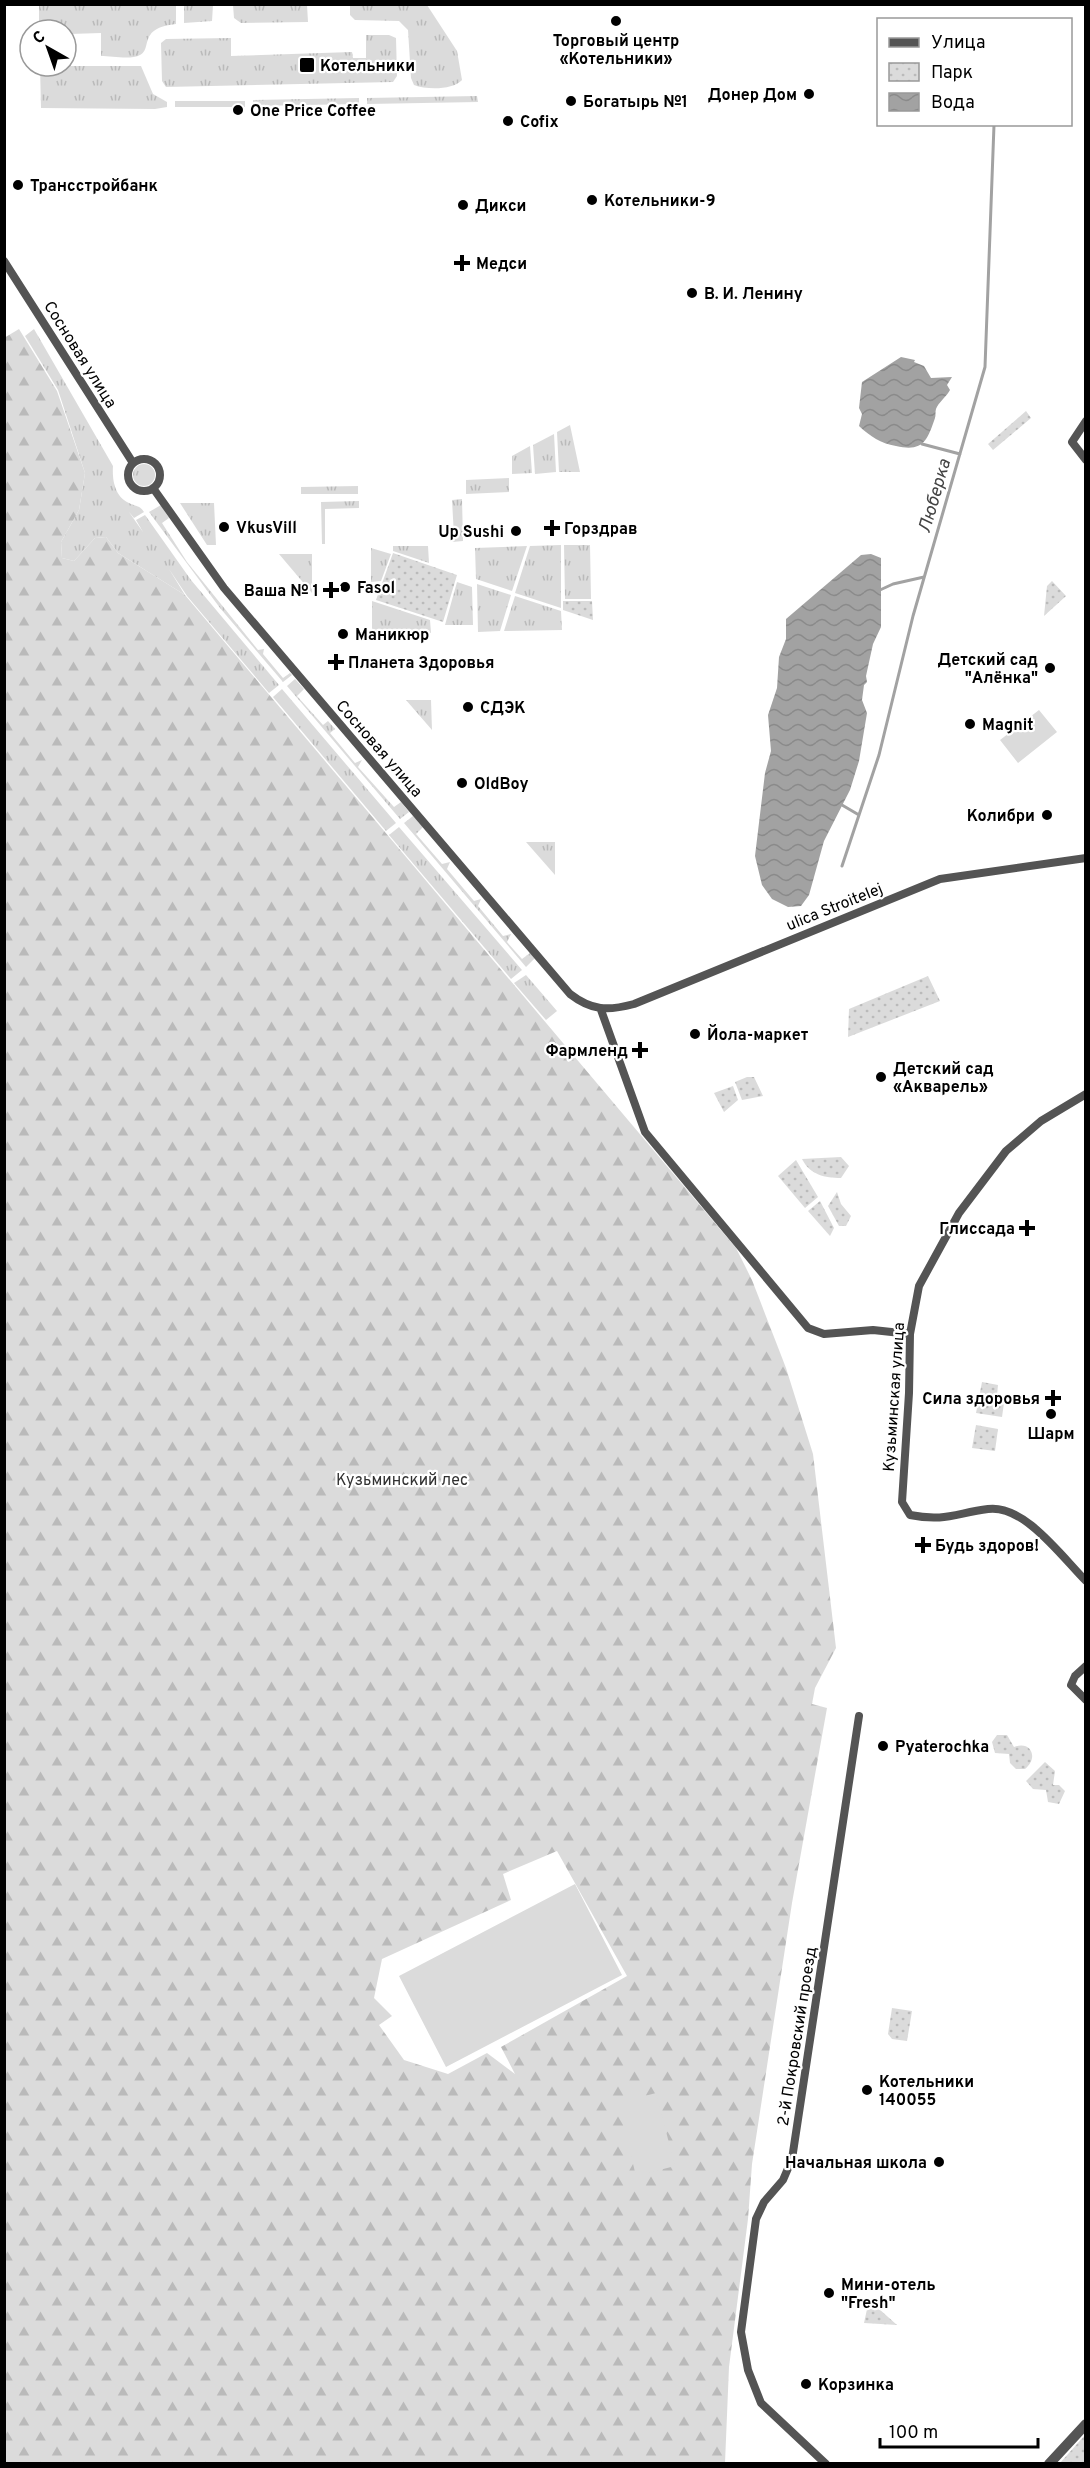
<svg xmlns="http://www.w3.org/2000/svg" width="1090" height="2468" viewBox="0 0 1090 2468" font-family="Overpass,sans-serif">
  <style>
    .grass { fill: url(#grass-tufts) }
    .forest { fill: url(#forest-firs); fill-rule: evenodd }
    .park { fill: url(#park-dots) }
    .pitch { fill: #dbdbdb }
    .water { fill: url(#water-waves) }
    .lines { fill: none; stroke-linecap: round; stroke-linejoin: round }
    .stream { stroke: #a2a2a2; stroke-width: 3 }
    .minor { stroke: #545454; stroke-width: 8 }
    .tertiary { stroke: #545454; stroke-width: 10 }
    .poi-dot { fill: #000; stroke: #fff; stroke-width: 2 }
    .labels { text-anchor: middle; stroke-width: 4.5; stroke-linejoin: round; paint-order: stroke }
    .poi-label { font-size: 16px; font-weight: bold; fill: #000; stroke: #fff; text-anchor: start }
    .street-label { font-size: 16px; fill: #000; stroke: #fff }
    .park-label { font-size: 16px; fill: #323232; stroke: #fff }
    .water-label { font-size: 18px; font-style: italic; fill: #434343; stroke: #fff }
  </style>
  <defs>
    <pattern id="grass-tufts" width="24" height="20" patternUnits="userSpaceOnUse" patternTransform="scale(1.5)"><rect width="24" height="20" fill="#dbdbdb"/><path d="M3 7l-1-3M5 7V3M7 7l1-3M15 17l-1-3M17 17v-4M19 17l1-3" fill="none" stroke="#bababa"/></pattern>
    <pattern id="forest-firs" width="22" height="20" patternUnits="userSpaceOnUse" patternTransform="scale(1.5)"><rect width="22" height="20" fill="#dbdbdb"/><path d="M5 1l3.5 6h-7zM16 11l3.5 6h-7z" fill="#bababa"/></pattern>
    <pattern id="park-dots" width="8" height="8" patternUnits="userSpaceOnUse" patternTransform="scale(1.5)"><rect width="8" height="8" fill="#dbdbdb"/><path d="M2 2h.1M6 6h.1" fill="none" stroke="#bababa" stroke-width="1.8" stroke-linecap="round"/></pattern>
    <pattern id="water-waves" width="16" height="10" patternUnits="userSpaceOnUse" patternTransform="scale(1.5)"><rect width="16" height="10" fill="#a2a2a2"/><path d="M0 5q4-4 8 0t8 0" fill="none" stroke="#8a8a8a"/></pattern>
  </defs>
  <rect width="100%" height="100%" fill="#fff"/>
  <path class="grass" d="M39 5H176V24C137 28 153 49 140 55 131 60 112 56 101 56V33L70 34 71 66H141L153 94 167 102V107L155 109 41 108 40 66H66V30H39Z
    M184 5H213L212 21 184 23Z
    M233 5H307L308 22 241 23 234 18Z
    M350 5H427L457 51 462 80C453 90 427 90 414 85L411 78 408 30 399 21 355 20 350 15Z
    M366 35H389L396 38 397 76 393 82 166 87 162 81 161 43 166 39 231 38V56L352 52 353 58H366Z
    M477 96 478 102 367 104V98Z
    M359 98V104L253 106V100Z
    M175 101H245V107H175Z
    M34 329 113 466C112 481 115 498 131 504 138 507 140 506 144 512L134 518 129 512 143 532 136 520 145 515 191 580 279 685 269 693 187 596 169 569 185 595 118 553 106 537 95 538 74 561 62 558 61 542 79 510 85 473 58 390 25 336Z
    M570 425 580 472H559L557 432Z
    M554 434 556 472 535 474 533 445Z
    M530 446 532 473 512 474V456Z
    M133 475a11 11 0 1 1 22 0a11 11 0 1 1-22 0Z
    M509 478V492L466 494V480Z
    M358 486V494H301V487Z
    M462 499 463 541 452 542V537L454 536 452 500Z
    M359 501V508L325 509V544H322L321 502Z
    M180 503H214L216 545H207Z
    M161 505 169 518 162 523 187 562 258 650 264 649 263 654 283 678 290 673 292 675 283 682 220 608 149 512Z
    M561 545V608L515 593 530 546Z
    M564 545H590L591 599H565Z
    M393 546H428L429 563 393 551Z
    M527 546 512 591 476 579 475 548Z
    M371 548 391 554 381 581 371 582Z
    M279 554H312V593Z
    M457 582 472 587 473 625H445Z
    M477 584 511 595 500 631 478 632Z
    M515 596 561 611 562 630 504 631Z
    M372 601 430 620 431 633H372Z
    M295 679 304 689 297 696 323 725 328 721 335 729 330 733 355 763 362 760 358 767 394 807 401 802 409 812 400 819 287 686Z
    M282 689 396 823 386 831 273 697Z
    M406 700H431L432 730Z
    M413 816 423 827 416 834 442 864 450 862 447 869 474 901 481 899 478 906 503 936 511 934 507 942 522 959 530 953 535 958 526 967 404 823Z
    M399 827 522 970 511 979 389 835Z
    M526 842H555V875Z
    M526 975 557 1011 546 1020 514 983Z"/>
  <path class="forest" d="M19 329 57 391 85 473 79 510 61 542 62 558 74 561 95 538 106 537 118 553 185 595 736 1248 752 1280 786 1368 813 1454 836 1648 815 1688 812 1704 827 1708 792 1903 752 2164 748 2219 729 2367 725 2463 5 2464 4 338ZM557 1851 627 1976 501 2047 515 2074 487 2053 448 2074 404 2060 379 2025 392 2016 374 1998 382 1959 511 1900 503 1874Z"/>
  <path class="park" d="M1026 411 1031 418 993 450 988 444Z
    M393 553 457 575 443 622 376 600Z
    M1052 581 1066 596 1044 616 1047 586Z
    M563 601H592L593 620 563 610Z
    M928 976 940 1001 848 1037 849 1009Z
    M747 1077H754L763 1096 742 1100 735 1082Z
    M733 1086 738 1100 724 1112 714 1093Z
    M841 1157 849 1166 841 1178C825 1178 810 1175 802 1159Z
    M796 1160 818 1197 805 1208 778 1176Z
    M837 1192 841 1204 851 1216 846 1226H839L828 1206Z
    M820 1201 834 1228 830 1236 808 1211Z
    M982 1382 998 1385 997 1395 1005 1396 1002 1417 976 1413Z
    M976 1425 998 1429 995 1451 972 1448Z
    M997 1735H1007L1014 1747C1031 1740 1039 1758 1025 1769H1016L1010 1763 1009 1754 995 1753 992 1742Z
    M1045 1762 1055 1771 1053 1785H1059L1065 1791 1059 1804 1048 1802 1046 1790 1033 1789 1026 1781Z
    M892 2008 912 2011 907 2041 892 2039 888 2034Z
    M869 2300 897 2325 864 2323Z
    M1085 2435V2463H1060Z"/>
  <path class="pitch" d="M1039 710 1057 732 1018 763 1000 740Z
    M575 1884 622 1975 446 2067 399 1976Z
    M656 2093 675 2166 636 2176 618 2103Z"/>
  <path class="water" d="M901 357 915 360 914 362 924 366 931 378 952 377 947 385 950 390C947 396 938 403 936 409 935 412 936 415 935 418 927 442 922 452 896 446 880 443 871 437 859 426L862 414 859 408 862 382Z
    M871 554 881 558V627L873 644 866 676 867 682 864 685 862 700 867 713 859 761 850 790 824 841 809 895 801 906 788 907 772 899 762 885 755 856 765 773 771 751 768 715 777 688 779 657 786 639V619L861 555Z"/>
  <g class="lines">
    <path class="stream" d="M922 444 960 454
      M880 590 893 584 924 577
      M842 805 859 815
      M842 866 879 755 913 616 985 367 994 125"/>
    <path class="minor" d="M4 261 133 463
      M1086 421 1072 442 1086 460
      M128 475a16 16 0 1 1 32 0a16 16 0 1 1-32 0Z
      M153 488 224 588 570 994C592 1011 608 1011 634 1004L940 879 1086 858
      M601 1010 645 1132 808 1328 824 1334 873 1330 910 1334
      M1086 1094 1041 1121 1006 1151 959 1213 919 1286 910 1334 909 1393 902 1502 910 1515C945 1522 956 1513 988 1509 1024 1504 1062 1557 1086 1581
      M1086 1666 1075 1676 1071 1685 1086 1700
      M826 2464 761 2403 748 2370 741 2332 756 2219 764 2202 783 2180 792 2159 859 1716"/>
    <path class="tertiary" d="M1049 2464 1086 2424"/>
  </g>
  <g class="poi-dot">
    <circle cx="616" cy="21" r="6"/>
    <rect x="299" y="57" width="16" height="16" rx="3"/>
    <circle cx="809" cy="94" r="6"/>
    <circle cx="571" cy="101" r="6"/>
    <circle cx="238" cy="110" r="6"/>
    <circle cx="508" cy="121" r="6"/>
    <circle cx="18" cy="185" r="6"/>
    <circle cx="592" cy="200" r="6"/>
    <circle cx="463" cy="205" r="6"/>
    <path d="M459 254h6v6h6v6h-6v6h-6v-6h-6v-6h6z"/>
    <circle cx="692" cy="293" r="6"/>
    <circle cx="224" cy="527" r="6"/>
    <path d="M549 519h6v6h6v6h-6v6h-6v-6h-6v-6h6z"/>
    <circle cx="516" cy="531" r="6"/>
    <circle cx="345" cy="587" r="6"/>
    <path d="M328 581h6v6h6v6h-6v6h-6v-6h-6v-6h6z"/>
    <circle cx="343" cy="634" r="6"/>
    <path d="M333 653h6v6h6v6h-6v6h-6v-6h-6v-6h6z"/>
    <circle cx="1050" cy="668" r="6"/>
    <circle cx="468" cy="707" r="6"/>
    <circle cx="970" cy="724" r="6"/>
    <circle cx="462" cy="783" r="6"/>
    <circle cx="1047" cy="815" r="6"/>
    <circle cx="695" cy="1034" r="6"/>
    <path d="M637 1041h6v6h6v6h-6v6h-6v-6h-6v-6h6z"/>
    <circle cx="881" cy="1077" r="6"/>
    <path d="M1024 1219h6v6h6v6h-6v6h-6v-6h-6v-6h6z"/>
    <path d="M1050 1389h6v6h6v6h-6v6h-6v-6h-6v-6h6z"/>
    <circle cx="1051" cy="1414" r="6"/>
    <path d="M920 1536h6v6h6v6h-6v6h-6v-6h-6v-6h6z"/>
    <circle cx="883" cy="1746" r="6"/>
    <circle cx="867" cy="2090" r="6"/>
    <circle cx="939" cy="2162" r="6"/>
    <circle cx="829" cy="2293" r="6"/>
    <circle cx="806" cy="2384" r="6"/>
  </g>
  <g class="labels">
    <g class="poi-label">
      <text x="616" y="46" text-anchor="middle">Торговый центр<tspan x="616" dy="18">«Котельники»</tspan></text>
      <text x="320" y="71">Котельники</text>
      <text x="797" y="100" text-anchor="end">Донер Дом</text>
      <text x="583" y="107">Богатырь №1</text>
      <text x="250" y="116">One Price Coffee</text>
      <text x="520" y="127">Cofix</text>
      <text x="30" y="191">Трансстройбанк</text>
      <text x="604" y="206">Котельники-9</text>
      <text x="475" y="211">Дикси</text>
      <text x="476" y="269">Медси</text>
      <text x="704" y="299">В. И. Ленину</text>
      <text x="236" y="533">VkusVill</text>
      <text x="564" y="534">Горздрав</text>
      <text x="504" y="537" text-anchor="end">Up Sushi</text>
      <text x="357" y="593">Fasol</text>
      <text x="319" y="596" text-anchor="end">Ваша № 1</text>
      <text x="355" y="640">Маникюр</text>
      <text x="1038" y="665" text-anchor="end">Детский сад<tspan x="1038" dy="18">"Алёнка"</tspan></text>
      <text x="348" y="668">Планета Здоровья</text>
      <text x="480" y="713">СДЭК</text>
      <text x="982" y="730">Magnit</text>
      <text x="474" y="789">OldBoy</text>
      <text x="1035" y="821" text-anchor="end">Колибри</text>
      <text x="707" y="1040">Йола-маркет</text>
      <text x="628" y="1056" text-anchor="end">Фармленд</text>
      <text x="893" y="1074">Детский сад<tspan x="893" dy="18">«Акварель»</tspan></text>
      <text x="1015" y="1234" text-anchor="end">Глиссада</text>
      <text x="1040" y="1404" text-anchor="end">Сила здоровья</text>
      <text x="1051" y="1439" text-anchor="middle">Шарм</text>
      <text x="935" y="1551">Будь здоров!</text>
      <text x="895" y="1752">Pyaterochka</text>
      <text x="879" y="2087">Котельники<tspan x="879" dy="18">140055</tspan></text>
      <text x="927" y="2168" text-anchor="end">Начальная школа</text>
      <text x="841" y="2290">Мини-отель<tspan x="841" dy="18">"Fresh"</tspan></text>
      <text x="818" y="2390">Корзинка</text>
    </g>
    <g class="street-label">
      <text transform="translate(81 354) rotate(58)" y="6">Сосновая улица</text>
      <text transform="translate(380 748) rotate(49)" y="6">Сосновая улица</text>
      <text transform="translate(834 906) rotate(-22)" y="6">ulica Stroitelej</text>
      <text transform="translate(893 1397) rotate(-86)" y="6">Кузьминская улица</text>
      <text transform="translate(796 2036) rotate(-81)" y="6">2-й Покровский проезд</text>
    </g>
    <g class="park-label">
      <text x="402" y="1485">Кузьминский лес</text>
    </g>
    <g class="water-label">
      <text transform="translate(934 496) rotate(-74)" y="6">Люберка</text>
    </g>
  </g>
  <rect width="1090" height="2468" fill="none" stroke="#000000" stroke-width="12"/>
  <rect x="877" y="18" width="195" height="108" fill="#ffffff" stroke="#999999" stroke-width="1.5"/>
  <rect x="889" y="38" width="30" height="9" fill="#545454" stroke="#999999" stroke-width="1.5"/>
  <text x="931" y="48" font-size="18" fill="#000000">Улица</text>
  <rect x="889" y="63" width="30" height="18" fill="url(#park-dots)" stroke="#999999" stroke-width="1.5"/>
  <text x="931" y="78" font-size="18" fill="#000000">Парк</text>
  <rect x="889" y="93" width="30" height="18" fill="url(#water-waves)" stroke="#999999" stroke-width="1.5"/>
  <text x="931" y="108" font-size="18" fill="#000000">Вода</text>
  <g transform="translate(48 48) rotate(320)"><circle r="28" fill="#ffffff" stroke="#999999" stroke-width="1.5"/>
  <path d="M0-4.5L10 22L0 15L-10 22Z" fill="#000000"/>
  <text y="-9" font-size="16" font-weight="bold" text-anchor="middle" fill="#000000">С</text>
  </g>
  <path d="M880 2438v9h158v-9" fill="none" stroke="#000000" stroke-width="3"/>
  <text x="889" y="2438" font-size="18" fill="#000000" stroke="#ffffff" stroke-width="4.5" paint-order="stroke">100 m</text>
</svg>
